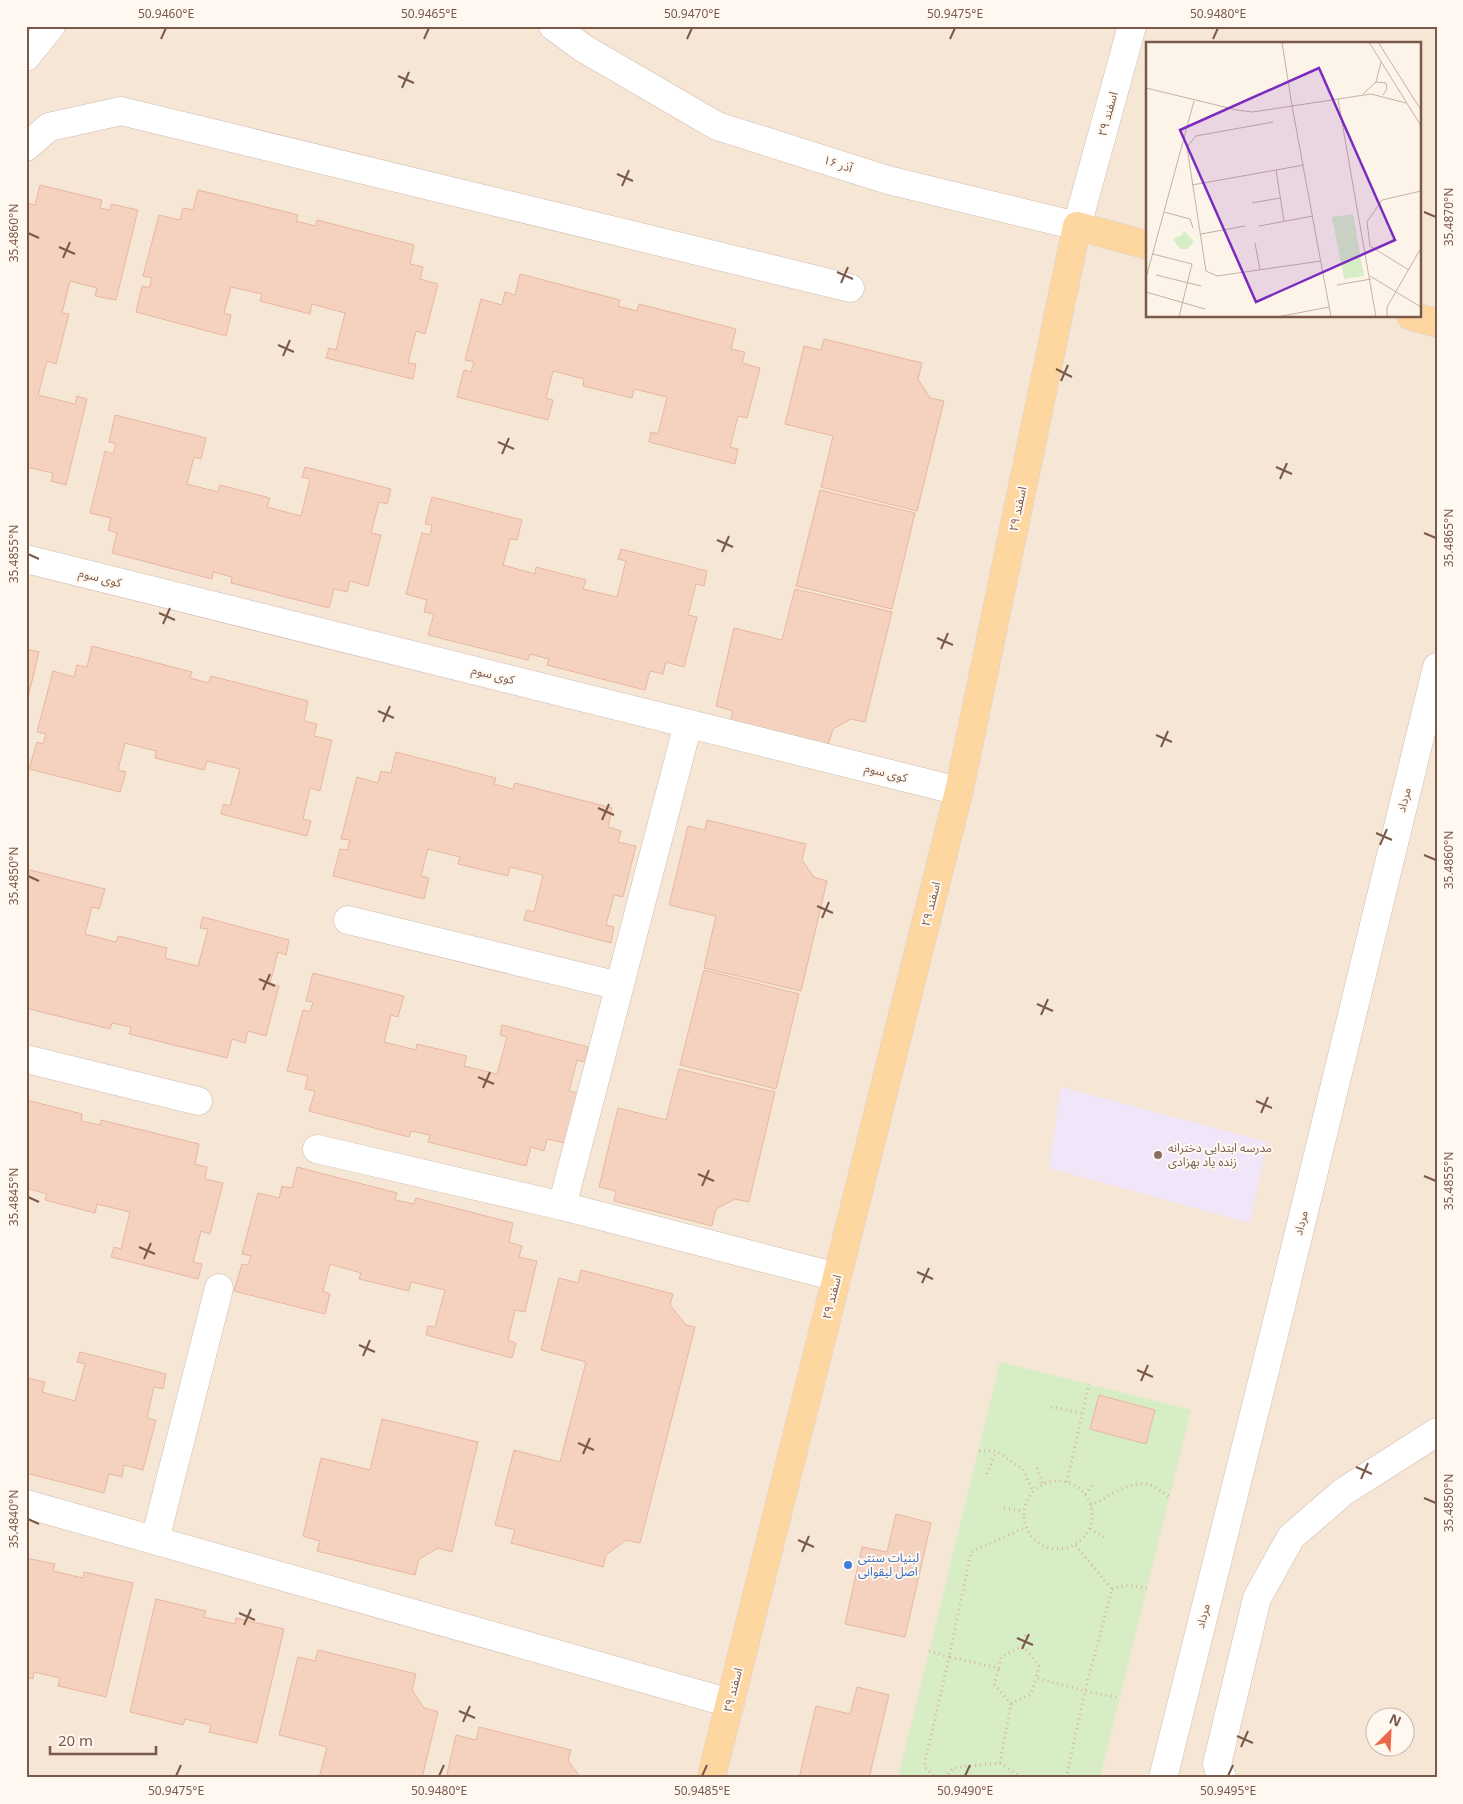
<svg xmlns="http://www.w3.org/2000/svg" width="1463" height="1804" viewBox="0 0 1463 1804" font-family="'Noto Sans','Noto Sans Arabic',sans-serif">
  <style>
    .residential { fill: #f6e6d6; fill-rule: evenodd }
    .education { fill: #f1e5fa }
    .green { fill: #d7edc6 }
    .building { fill: #f4d2bf; stroke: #e8b79e }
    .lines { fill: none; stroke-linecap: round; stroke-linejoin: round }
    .minor-casing { stroke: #d1bbad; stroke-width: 29 }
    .major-casing { stroke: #dad1cc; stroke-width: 29 }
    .path { stroke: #dab5a1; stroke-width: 3; stroke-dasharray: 1 4; stroke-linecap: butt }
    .minor { stroke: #fff; stroke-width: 28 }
    .major { stroke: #fed69f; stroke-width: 28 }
    .ticks { fill: none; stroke: #7a594a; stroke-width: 2 }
    .education-dot { fill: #8d6e63; stroke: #fff8f0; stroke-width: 2 }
    .shop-dot { fill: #3f7fe0; stroke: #fff8f0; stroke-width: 2 }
    .labels { text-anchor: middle; stroke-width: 4; stroke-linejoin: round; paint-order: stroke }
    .street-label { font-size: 12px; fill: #7a594a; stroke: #fff8f0 }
    .education-label { font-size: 12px; fill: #785e54; stroke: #fff8f0; text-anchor: start }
    .shop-label { font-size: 12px; fill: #366cbe; stroke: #fff8f0; text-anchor: start }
    .inset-road { fill: none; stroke: #c5b1a4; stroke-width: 1 }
    .view { fill: #7b2cbf; fill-opacity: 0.15; stroke: #7b2cbf; stroke-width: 2.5 }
    .inset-edge { fill: none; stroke: #7a594a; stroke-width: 2.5 }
    .neatline { fill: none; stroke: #7a594a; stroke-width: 2 }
    .ticks-label { font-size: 12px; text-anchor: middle; fill: #7a594a }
  </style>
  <rect width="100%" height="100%" fill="#fdf4e9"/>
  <path class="residential" d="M26 26H1437V1778H26ZM1147 44H1419V316H1147ZM1376 1716H1406V1746H1376Z"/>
  <path class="education" d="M1061 1087 1267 1142 1250 1223 1049 1168Z"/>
  <path class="green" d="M1000 1362 1191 1410 1100 1778H898Z"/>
  <path class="building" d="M40 185 102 200 100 208 110 210 111 204 138 210 116 300 95 296 97 288 70 281 62 313 69 314 56 364 47 361 38 395 75 404 77 396 87 399 66 485 51 481 53 473 26 467V203L35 205Z
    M198 190 298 215 296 221 315 226 317 220 414 245 410 264 423 267 420 279 438 284 425 334 416 331 408 363 416 364 413 379 326 358 329 348 336 350 345 313 312 304 310 314 260 301 262 294 231 287 224 313 231 315 226 336 136 312 142 286 149 288 152 278 143 276 159 215 180 220 183 208 193 210Z
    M520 274 620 300 618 306 637 311 639 304 736 329 731 349 745 352 742 363 760 368 747 418 738 416 730 447 738 449 735 464 649 442 651 432 658 434 667 397 634 389 632 398 583 386 584 379 553 371 546 398 553 400 548 420 457 397 464 370 471 372 474 362 465 360 481 299 502 305 505 292 515 295Z
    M824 339 922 363 918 379 930 398 944 401 917 511 821 487 833 436 785 424 804 346 821 350Z
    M115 415 206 438 201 459 194 457 187 484 218 492 220 485 270 498 267 507 301 516 310 479 302 477 305 467 391 489 387 504 379 502 371 533 381 535 368 586 350 581 347 592 334 589 329 608 231 583 232 577 213 572 212 579 112 553 117 533 108 530 111 518 90 513 105 451 113 454 116 444 109 442Z
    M820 490 915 513 892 609 796 586Z
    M432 497 522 520 517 540 510 539 503 565 535 574 536 567 586 580 583 589 617 597 626 561 618 559 621 549 707 571 704 586 696 584 688 615 697 617 684 667 666 662 663 674 650 671 645 690 547 665 549 659 530 654 528 660 428 635 434 614 424 612 427 600 406 594 422 533 430 535 432 525 425 524Z
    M795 589 892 612 865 722 851 719 833 729 828 745 730 721 733 711 716 706 734 628 782 640Z
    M92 646 192 672 190 678 209 683 211 676 308 701 304 721 317 724 314 736 332 740 320 791 310 788 303 819 311 821 307 836 221 814 223 804 230 806 240 769 207 761 204 770 155 758 156 751 125 743 118 770 126 772 120 792 29 769 37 742 43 744 46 734 37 732 53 671 74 677 77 665 87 667Z
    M26 649 39 652 26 706Z
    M396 752 496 778 494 784 513 789 515 783 612 808 608 827 621 831 618 842 636 846 623 897 614 895 606 925 614 927 611 943 524 920 527 910 534 912 543 875 510 867 508 876 458 864 460 857 428 849 421 876 429 878 424 899 333 876 340 849 347 850 350 840 341 839 357 777 378 783 381 771 391 773Z
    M707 820 806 844 802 860 814 877 827 881 801 991 704 968 716 916 669 905 688 826 705 830Z
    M26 869 105 889 99 909 92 907 85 934 116 942 118 936 167 948 165 958 198 966 208 929 200 928 203 917 289 940 286 955 278 952 270 983 279 986 266 1036 248 1031 245 1043 232 1039 227 1058 129 1034 131 1027 112 1023 110 1029 26 1008Z
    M704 970 799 994 776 1089 680 1065Z
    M313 973 404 996 398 1017 391 1015 384 1042 416 1050 417 1044 467 1056 464 1066 497 1074 507 1037 500 1035 502 1025 588 1047 585 1062 577 1060 569 1091 578 1093 565 1143 547 1139 544 1151 531 1147 526 1166 428 1142 430 1135 411 1131 409 1137 309 1111 315 1091 305 1089 308 1076 287 1071 303 1010 310 1012 313 1002 306 1001Z
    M679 1069 775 1092 749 1202 735 1199 716 1209 712 1226 614 1201 616 1191 599 1187 618 1108 666 1120Z
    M26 1100 82 1114 81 1121 100 1125 101 1120 199 1144 195 1164 207 1167 205 1179 223 1183 210 1234 201 1231 193 1262 202 1264 198 1279 111 1257 114 1247 121 1249 130 1212 97 1204 95 1213 45 1200 47 1194 26 1188Z
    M297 1167 397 1193 395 1200 414 1204 416 1198 513 1223 509 1242 522 1246 519 1257 537 1261 525 1312 515 1310 508 1340 516 1343 512 1358 426 1335 428 1326 435 1327 445 1290 411 1282 409 1291 359 1279 361 1273 330 1264 323 1291 330 1294 325 1314 234 1291 242 1264 248 1265 251 1256 242 1254 258 1193 279 1198 282 1186 292 1188Z
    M581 1270 673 1294 670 1305 686 1325 695 1327 640 1543 626 1540 606 1555 603 1567 511 1543 515 1530 495 1525 514 1450 560 1462 586 1362 541 1350 559 1278 578 1283Z
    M80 1352 166 1374 163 1389 154 1387 147 1418 156 1420 143 1470 124 1465 122 1477 109 1474 104 1493 26 1473V1378L45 1382 42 1392 75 1401 85 1364 77 1362Z
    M1099 1395 1155 1410 1146 1444 1090 1429Z
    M382 1419 478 1442 452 1552 438 1548 419 1559 415 1575 317 1551 320 1541 303 1536 321 1458 370 1470Z
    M896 1514 931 1523 905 1637 845 1624 862 1547 887 1552Z
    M26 1558 55 1564 53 1571 83 1578 84 1572 133 1583 106 1697 58 1686 60 1678 34 1672 33 1679 26 1677Z
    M156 1599 206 1611 204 1617 235 1624 236 1618 284 1629 257 1743 209 1732 211 1725 185 1719 183 1725 130 1712Z
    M318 1650 416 1674 412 1690 424 1708 438 1712 422 1778H319L327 1747 279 1735 298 1657 315 1661Z
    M857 1687 889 1695 869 1778H799L816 1706 850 1714Z
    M479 1727 571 1750 568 1761 581 1778H446L456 1735 476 1740Z"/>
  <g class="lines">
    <defs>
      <path id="minor" d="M553 26 583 48 717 126 888 180 1077 226 1132 26
        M26 57 51 26
        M26 147 49 127 121 111 850 288
        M26 559 959 791
        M348 920 619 986
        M26 1059 198 1101
        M317 1149 562 1206 837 1277
        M562 1206 688 724
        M26 1504 730 1703
        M155 1540 219 1288
        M1163 1778 1281 1306 1437 667
        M1222 1778 1217 1764 1257 1598 1291 1537 1343 1492 1437 1432"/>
      <path id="major" d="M1411 316 1437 323
        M711 1778 959 791 1077 226 1147 245"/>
    </defs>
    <use href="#minor" class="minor-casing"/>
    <use href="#major" class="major-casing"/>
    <path class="path" d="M1051 1407 1082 1413
      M979 1451H996L1023 1469 1033 1491
      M1037 1468 1043 1484
      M987 1474 996 1451
      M1024 1515a34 34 0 1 1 68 0a34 34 0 1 1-68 0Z
      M1067 1482 1089 1384
      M1085 1494 1095 1483
      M1091 1506C1109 1496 1132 1478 1153 1486 1159 1489 1164 1493 1170 1497
      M1004 1508 1023 1511
      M1090 1529 1107 1539
      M1112 1589 1126 1585 1147 1588
      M1023 1646 1001 1657 999 1668 949 1657 971 1552 1026 1527
      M1023 1646 1039 1666 1036 1678 1085 1691 1112 1589 1075 1545
      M1023 1646 1026 1633
      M929 1651 949 1657 924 1766 936 1778
      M1011 1704 1031 1694 1036 1678
      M1000 1763 1023 1778
      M945 1778 953 1768 1000 1763 1011 1704 994 1684 999 1668
      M1066 1778 1085 1691 1120 1698"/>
    <use href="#minor" class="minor"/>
    <use href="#major" class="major"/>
  </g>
  <path class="ticks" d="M161 39 166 28M424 39 429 28M687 39 692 28M950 39 955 28M1213 39 1218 28M398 76 414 83M402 88 409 72M617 174 633 181M622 186 629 170M1424 212 1436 217M28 233 39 238M59 247 75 254M63 258 70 242M837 272 853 279M841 283 848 267M278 345 294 352M283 356 290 340M1056 369 1072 377M1061 381 1068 365M498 442 514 449M502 454 509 438M1276 467 1292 474M1280 479 1287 463M1424 533 1436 538M717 540 733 547M722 552 729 536M28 554 39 559M159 613 175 620M163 624 170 608M937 638 953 645M941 649 948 633M378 711 394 718M383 722 390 706M1156 735 1172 742M1161 747 1168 731M598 808 614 815M602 820 609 804M1376 833 1392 840M1380 845 1387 829M1424 855 1436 860M28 876 39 881M817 906 833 913M822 918 829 902M259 979 275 986M263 990 270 974M1037 1004 1053 1011M1041 1015 1048 999M478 1077 494 1084M483 1088 490 1072M1256 1101 1272 1108M1261 1113 1268 1097M698 1174 714 1181M1424 1176 1436 1181M702 1186 709 1170M28 1197 39 1202M139 1247 155 1254M144 1259 151 1243M917 1272 933 1279M922 1283 929 1268M359 1345 375 1352M363 1356 370 1340M1137 1370 1153 1377M1141 1381 1148 1365M578 1443 594 1450M583 1454 590 1438M1356 1467 1372 1474M1361 1479 1368 1463M1424 1498 1436 1503M28 1519 39 1524M798 1540 814 1547M802 1552 809 1536M239 1613 255 1620M244 1625 251 1609M1017 1638 1033 1645M1022 1649 1029 1634M459 1711 475 1718M463 1722 470 1706M1237 1736 1253 1743M1241 1747 1248 1731M176 1776 181 1765M439 1776 444 1765M702 1776 707 1765M965 1776 970 1765M1228 1776 1233 1765"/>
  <circle class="education-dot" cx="1158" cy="1155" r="5"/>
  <circle class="shop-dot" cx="848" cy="1565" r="5"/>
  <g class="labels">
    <g class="street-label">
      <text transform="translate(1108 114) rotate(-75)" y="4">۲۹ اسفند</text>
      <text transform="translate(838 164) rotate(18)" y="4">۱۶ آذر</text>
      <text transform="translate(1018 509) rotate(-78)" y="4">۲۹ اسفند</text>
      <text transform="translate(100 578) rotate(14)" y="4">کوی سوم</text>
      <text transform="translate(493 675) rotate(14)" y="4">کوی سوم</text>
      <text transform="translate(886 773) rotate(14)" y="4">کوی سوم</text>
      <text transform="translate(1404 800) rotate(-76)" y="4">مرداد</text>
      <text transform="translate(931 904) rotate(-76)" y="4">۲۹ اسفند</text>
      <text transform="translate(1301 1223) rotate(-76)" y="4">مرداد</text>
      <text transform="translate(832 1297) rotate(-76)" y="4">۲۹ اسفند</text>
      <text transform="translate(1203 1616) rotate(-76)" y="4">مرداد</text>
      <text transform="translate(733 1690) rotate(-76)" y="4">۲۹ اسفند</text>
    </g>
    <g class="education-label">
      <text x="1168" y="1152">مدرسه ابتدایی دخترانه<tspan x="1168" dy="14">زنده یاد بهزادی</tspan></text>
    </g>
    <g class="shop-label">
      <text x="858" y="1562">لبنیات سنتی<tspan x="858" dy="14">اصل لیقوانی</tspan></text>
    </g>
  </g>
  <g transform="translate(1146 42)">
    <rect width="275" height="275" fill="#fdf4e9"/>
    <path d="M207 172 218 234 198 237 186 175ZM38 189 48 199 42 207H34L27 197 36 193Z" fill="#d7edc6"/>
    <path class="inset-road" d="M223 0 275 84M232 0 275 68M230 40 240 41 241 47 237 53M0 46 91 68 107 70 146 64 136 0M217 52 230 40 235 20M192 57 230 275M127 80 50 94 41 105 60 229 71 234 175 219M130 128 138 179M46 143 158 123M106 161 134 156M18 170 44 177 47 186M113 184 167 174M55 192 99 184M109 201 114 228M7 212 46 222 33 275M263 228 224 204 221 180 236 158 275 149M10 233 55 244M224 234 275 265M0 236 48 59M191 243 225 237M0 250 59 267M131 275 183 265M185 275 146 64 225 52 260 61M241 275V265L275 206"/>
    <path class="view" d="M173 26 249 198 110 260 34 88Z"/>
    <rect width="275" height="275" class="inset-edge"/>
  </g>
  <rect width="1463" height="1804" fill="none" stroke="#fff8f0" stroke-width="55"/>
  <g transform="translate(1390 1732) rotate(24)"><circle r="24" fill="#fff8f0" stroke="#cab8ae"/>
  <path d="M0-4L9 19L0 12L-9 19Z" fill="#ec6649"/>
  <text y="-8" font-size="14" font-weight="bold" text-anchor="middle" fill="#7a594a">N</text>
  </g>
  <path d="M50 1746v8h106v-8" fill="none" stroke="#7a594a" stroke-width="2.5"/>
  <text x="58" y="1746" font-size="15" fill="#7a594a" stroke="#fff8f0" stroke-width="4" paint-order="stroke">20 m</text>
  <rect x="28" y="28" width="1408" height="1748" class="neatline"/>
  <g class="ticks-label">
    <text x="166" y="18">50.9460°E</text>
    <text x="429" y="18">50.9465°E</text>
    <text x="692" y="18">50.9470°E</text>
    <text x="955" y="18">50.9475°E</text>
    <text x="1218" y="18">50.9480°E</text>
    <text transform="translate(1449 217) rotate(-90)" y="4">35.4870°N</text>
    <text transform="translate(14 233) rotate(-90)" y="4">35.4860°N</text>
    <text transform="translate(1449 538) rotate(-90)" y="4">35.4865°N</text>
    <text transform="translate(14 554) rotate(-90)" y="4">35.4855°N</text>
    <text transform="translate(1449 860) rotate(-90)" y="4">35.4860°N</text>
    <text transform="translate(14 876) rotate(-90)" y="4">35.4850°N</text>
    <text transform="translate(1449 1181) rotate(-90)" y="4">35.4855°N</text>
    <text transform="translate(14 1197) rotate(-90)" y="4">35.4845°N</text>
    <text transform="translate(1449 1503) rotate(-90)" y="4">35.4850°N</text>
    <text transform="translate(14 1519) rotate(-90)" y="4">35.4840°N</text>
    <text x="176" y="1795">50.9475°E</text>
    <text x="439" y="1795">50.9480°E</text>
    <text x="702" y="1795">50.9485°E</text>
    <text x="965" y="1795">50.9490°E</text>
    <text x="1228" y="1795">50.9495°E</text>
  </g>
</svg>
